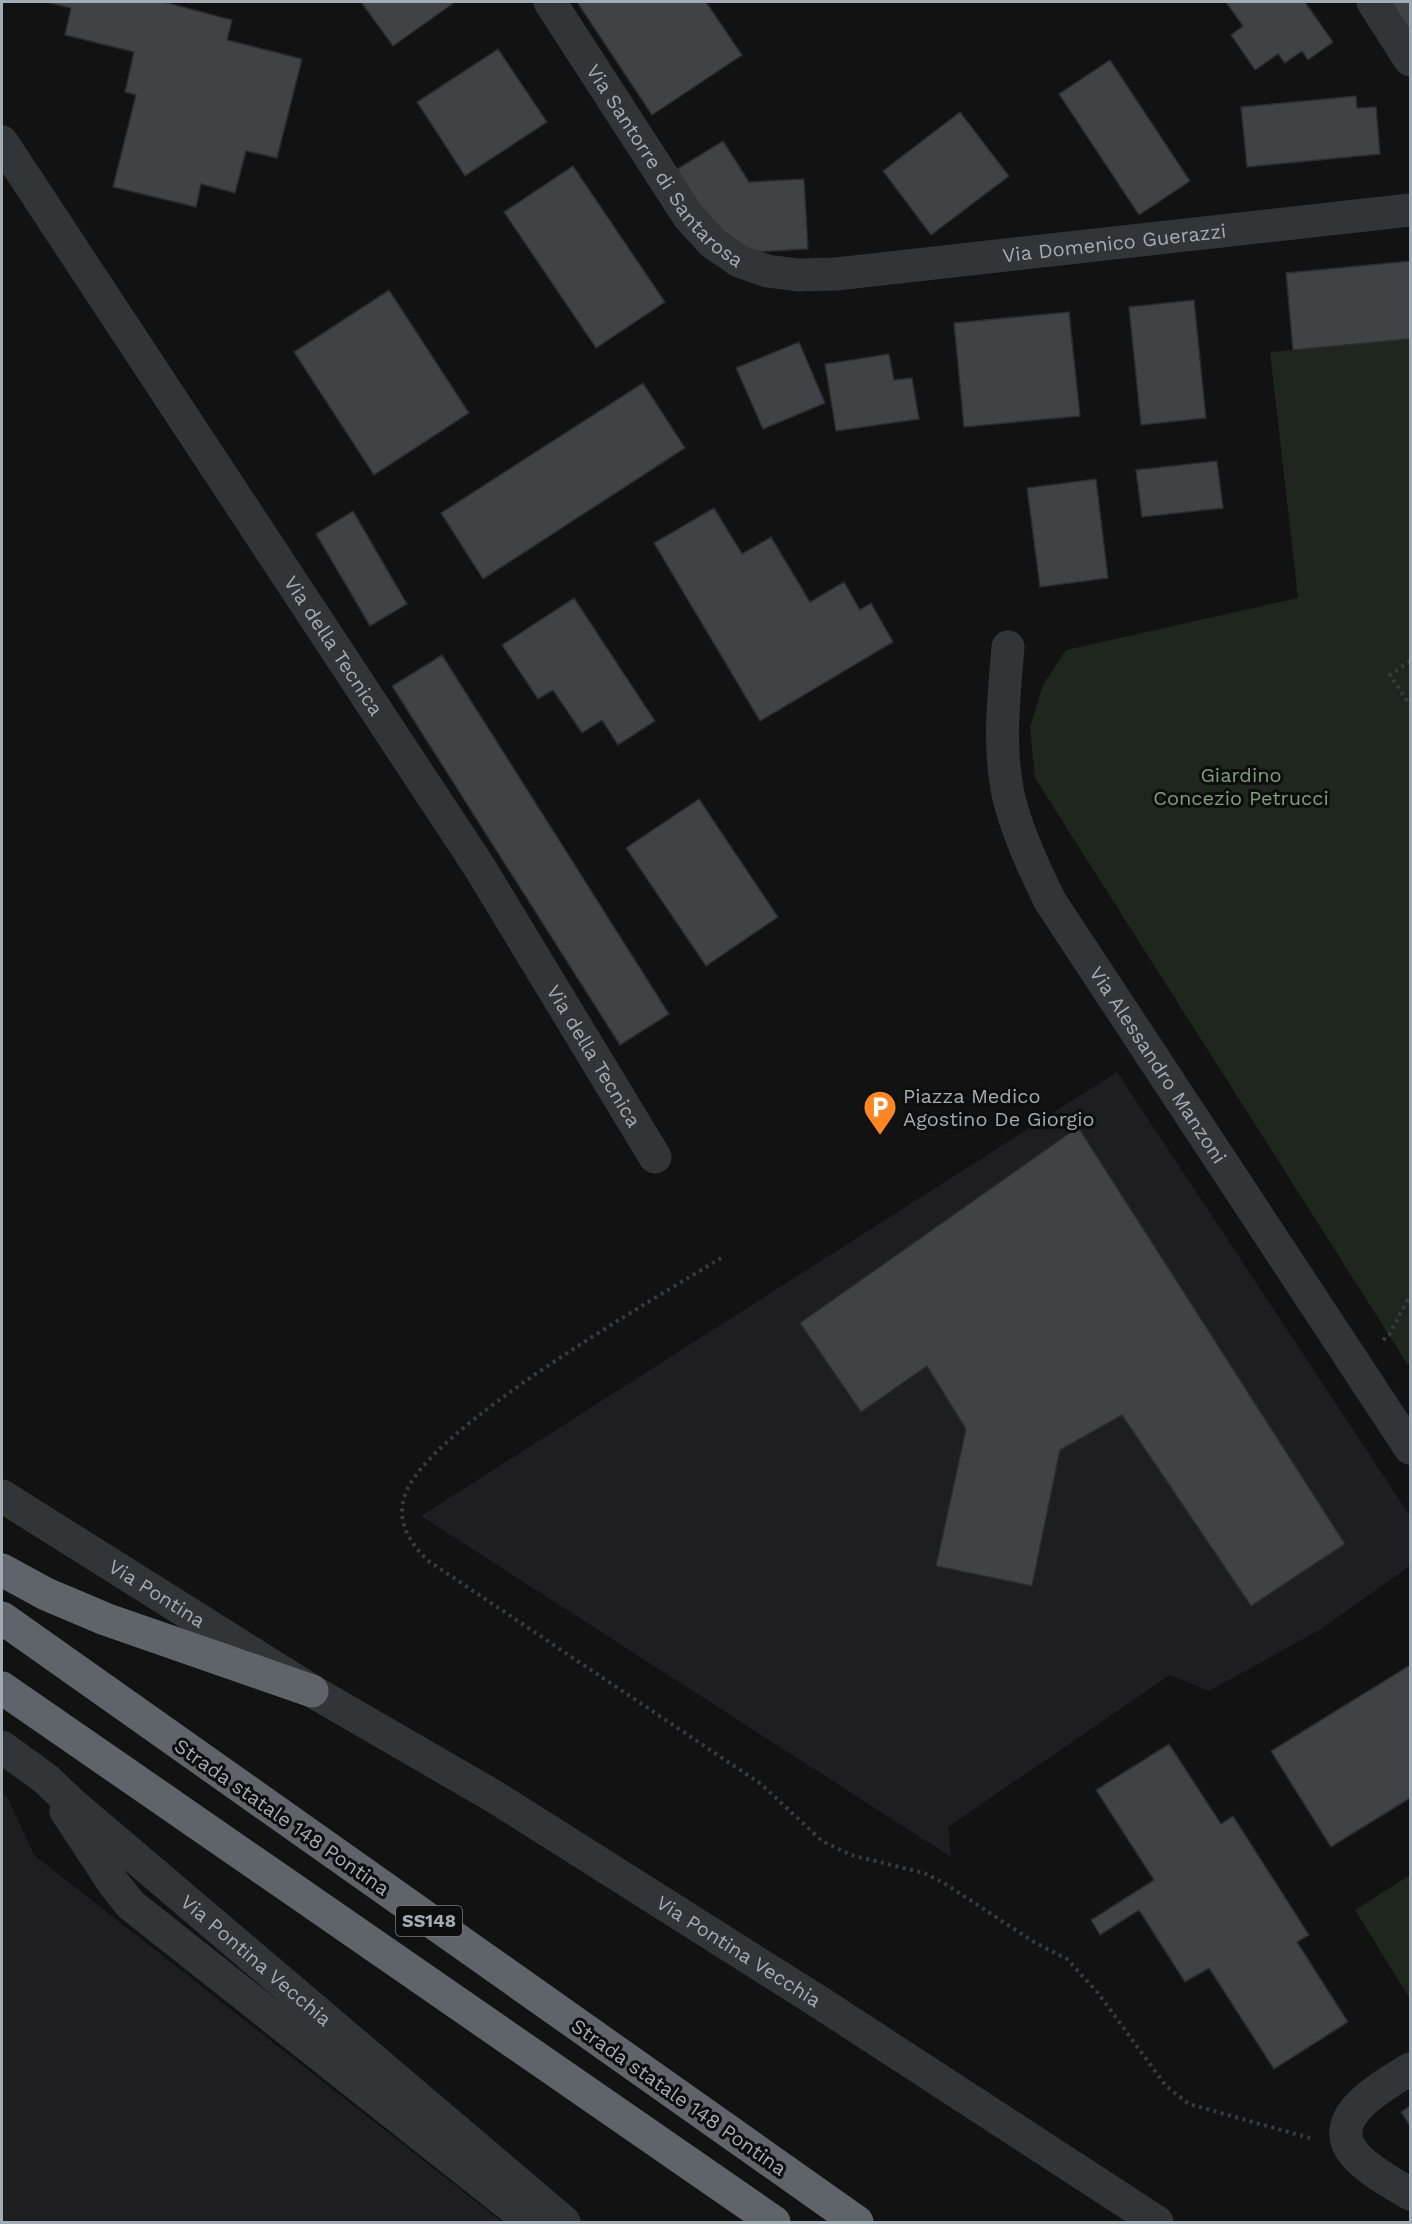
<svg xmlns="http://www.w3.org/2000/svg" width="1412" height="2224" viewBox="0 0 1412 2224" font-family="'Work Sans',sans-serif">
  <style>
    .built { fill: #1e1e20 }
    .green { fill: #1e261e }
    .building { fill: #404346; stroke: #2b2c2f; stroke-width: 1.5 }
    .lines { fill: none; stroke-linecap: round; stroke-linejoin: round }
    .path { stroke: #383c3f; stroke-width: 4; stroke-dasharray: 3 4.5; stroke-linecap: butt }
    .minor { stroke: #323538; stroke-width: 33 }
    .highway { stroke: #5e646a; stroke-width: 33 }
    .labels { text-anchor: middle; stroke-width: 6; stroke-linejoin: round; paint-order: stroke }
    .shield { fill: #0d0d0e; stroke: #757c83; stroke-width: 1.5 }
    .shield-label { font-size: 18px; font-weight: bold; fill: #a2acb5 }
    .street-label { font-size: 20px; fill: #a2acb5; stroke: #0d0d0e }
    .park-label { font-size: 20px; fill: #7ea178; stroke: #0d0d0e }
    .poi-label { font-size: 20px; fill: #a2acb5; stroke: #0d0d0e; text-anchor: start }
  </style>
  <rect width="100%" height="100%" fill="#121213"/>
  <path class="built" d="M1117 1072 1410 1516V1566L1321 1629 1209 1691 1170 1675 948 1827 951 1857 421 1516Z
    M2 1794 8 1798 34 1855 502 2222H2Z"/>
  <path class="green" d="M1410 339V1361L1408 1365 1035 778 1030 727 1043 685 1066 650 1298 598 1270 352Z
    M1410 1875V1999L1355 1910Z"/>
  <path class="building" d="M46 2H164L232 20 227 40 302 59 277 158 246 151 235 193 201 184 196 207 113 187 136 95 125 92 134 52 65 35 71 8Z
    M361 2H455L393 46Z
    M577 2H706L742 55 652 115Z
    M1226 2H1305L1333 42 1308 60 1302 51 1285 63 1278 54 1255 70 1231 35 1243 26Z
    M1390 2H1410V34Z
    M498 49 547 122 465 176 417 102Z
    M1110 60 1190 181 1139 215 1059 94Z
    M1356 96 1357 108 1376 107 1380 154 1247 167 1241 107Z
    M960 112 1009 176 931 235 883 171Z
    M723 141 749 182 804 179 808 249 751 252 708 227 674 171Z
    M573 166 665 302 596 348 504 212Z
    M1410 261V339L1293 350 1286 273Z
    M389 290 469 413 374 475 294 352Z
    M1194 300 1206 418 1141 425 1129 307Z
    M1069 312 1080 416 964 427 954 323Z
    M799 342 825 403 763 429 736 368Z
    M889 354 894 380 912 378 919 419 836 431 825 364Z
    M643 383 685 448 483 579 441 513Z
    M1217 461 1223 508 1142 517 1136 470Z
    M1096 479 1108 578 1040 587 1027 488Z
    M714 508 742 554 771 537 810 602 844 582 860 610 871 603 893 642 760 721 654 543Z
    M353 511 407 604 370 626 316 534Z
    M574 598 655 721 618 745 602 720 582 733 553 690 538 699 502 645Z
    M442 655 669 1014 620 1045 392 686Z
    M699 799 778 917 706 966 626 848Z
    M1078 1127 1345 1544 1251 1606 1122 1415 1060 1450 1032 1586 936 1566 966 1429 927 1366 861 1412 800 1323Z
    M1410 1665V1798L1331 1847 1271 1751Z
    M1169 1744 1221 1824 1233 1816 1309 1935 1297 1942 1348 2022 1274 2069 1209 1968 1185 1982 1139 1910 1100 1935 1091 1920 1154 1880 1096 1790Z
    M1410 2106V2126L1401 2112Z"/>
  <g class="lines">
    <path class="path" d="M1410 661 1390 675 1410 705
      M721 1258C656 1298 426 1429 405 1495 396 1522 409 1541 427 1560L761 1784 822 1841 851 1855 924 1873 944 1883 1034 1942 1067 1959 1098 1993 1166 2086 1189 2104 1310 2138
      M1383 1340 1389 1335 1410 1295"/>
    <g class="minor">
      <path id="s1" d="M550 2 689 217 713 243 739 261 767 271 798 275 836 274 1410 210"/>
      <path d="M1373 2 1410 60"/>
      <path id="s2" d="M2 142 480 868 655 1157"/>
      <path id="s3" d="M1008 647C1004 696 998 746 1008 794 1016 830 1034 868 1050 901L1410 1448"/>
      <path id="s4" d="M2 1496 312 1691 495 1797 819 2002 1157 2222"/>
      <path id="s5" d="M2 1747 46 1779 70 1802 564 2222"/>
      <path d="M66 1811 114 1884 131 1905 531 2222"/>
      <path d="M1410 2069C1384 2086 1320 2118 1357 2157 1371 2172 1393 2183 1410 2194"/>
    </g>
    <path class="highway" d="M2 1570 46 1594 105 1619 312 1691
      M2 1618 857 2222
      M2 1688 774 2222"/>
  </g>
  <defs>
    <symbol id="parking-pin" viewBox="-11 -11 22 30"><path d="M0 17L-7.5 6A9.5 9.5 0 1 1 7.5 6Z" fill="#fb8622" stroke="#0d0d0e"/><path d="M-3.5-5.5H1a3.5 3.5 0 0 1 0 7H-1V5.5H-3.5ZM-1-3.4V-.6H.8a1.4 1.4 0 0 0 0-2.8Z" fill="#fff"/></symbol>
  </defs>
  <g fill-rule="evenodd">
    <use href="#parking-pin" x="861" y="1088" width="38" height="52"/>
  </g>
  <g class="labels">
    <rect class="shield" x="396" y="1906" width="66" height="30" rx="4.5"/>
    <g class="shield-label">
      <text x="429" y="1927">SS148</text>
    </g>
    <g class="street-label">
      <text dy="7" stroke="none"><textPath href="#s1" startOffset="201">Via Santorre di Santarosa</textPath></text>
      <text dy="7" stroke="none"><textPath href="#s1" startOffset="702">Via Domenico Guerazzi</textPath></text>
      <text dy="7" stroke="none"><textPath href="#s2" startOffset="603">Via della Tecnica</textPath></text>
      <text dy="7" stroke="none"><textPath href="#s2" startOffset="1089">Via della Tecnica</textPath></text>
      <text dy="7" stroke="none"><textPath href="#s3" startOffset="459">Via Alessandro Manzoni</textPath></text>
      <text dy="7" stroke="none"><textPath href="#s4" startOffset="183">Via Pontina</textPath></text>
      <text transform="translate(282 1817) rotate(35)" y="7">Strada statale 148 Pontina</text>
      <text dy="7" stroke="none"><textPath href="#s4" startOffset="866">Via Pontina Vecchia</textPath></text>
      <text dy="7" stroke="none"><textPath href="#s5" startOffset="332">Via Pontina Vecchia</textPath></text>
      <text transform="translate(679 2097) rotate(35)" y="7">Strada statale 148 Pontina</text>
    </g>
    <g class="park-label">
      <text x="1241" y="782">Giardino<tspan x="1241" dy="23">Concezio Petrucci</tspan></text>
    </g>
    <g class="poi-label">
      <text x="903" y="1103">Piazza Medico<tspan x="903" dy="23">Agostino De Giorgio</tspan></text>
    </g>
  </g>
  <rect width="1412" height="2224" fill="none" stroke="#a2acb5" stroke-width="6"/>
</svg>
